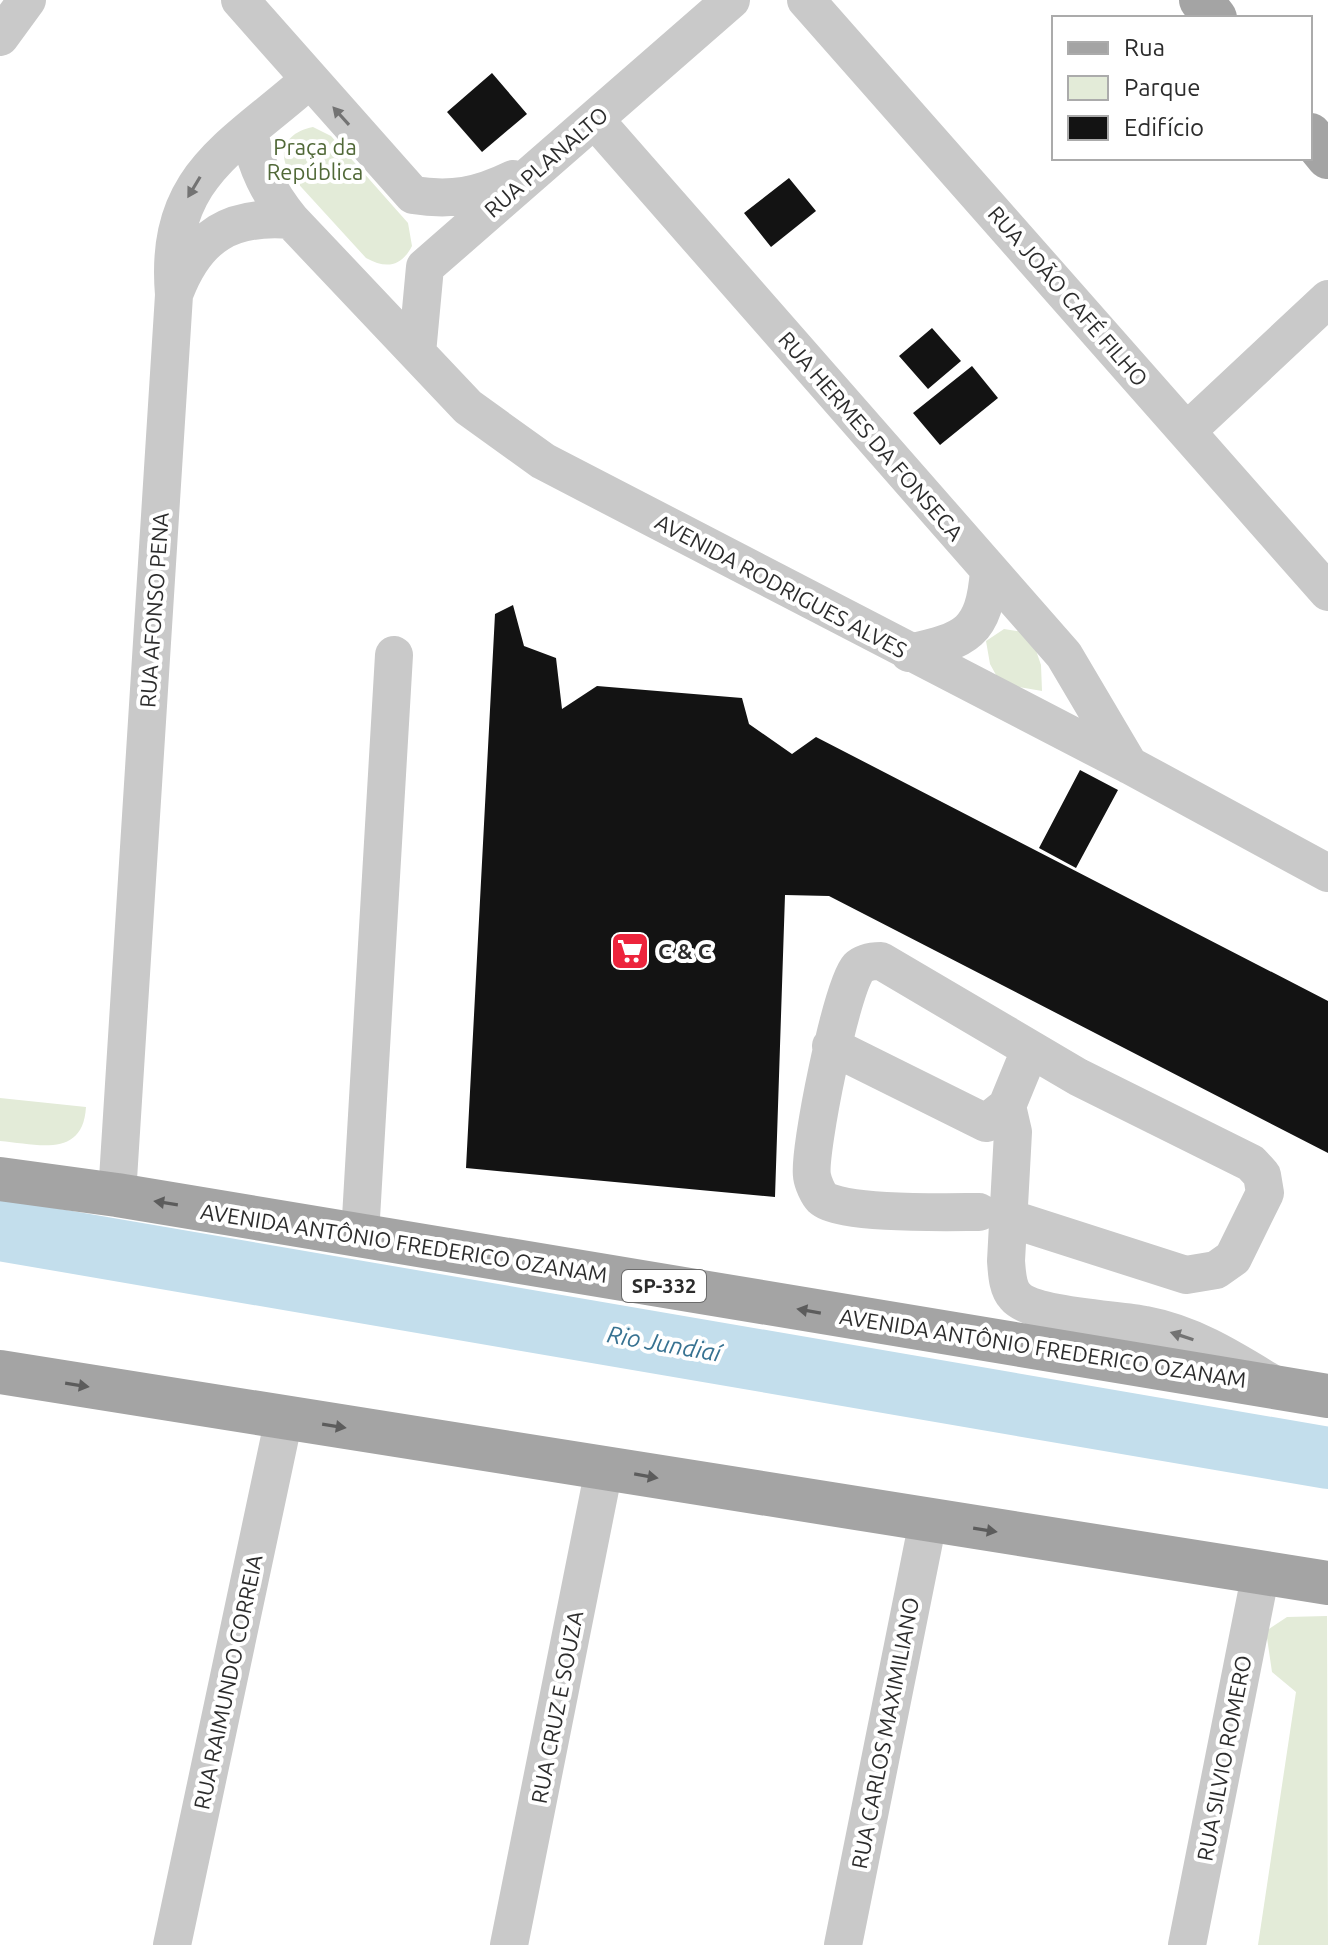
<svg xmlns="http://www.w3.org/2000/svg" width="1328" height="1945" viewBox="0 0 1328 1945" font-family="Ubuntu,sans-serif">
  <style>
    .green { fill: #e3ebd8 }
    .lines { fill: none; stroke-linecap: round; stroke-linejoin: round }
    .river { stroke: #c3deec; stroke-width: 62 }
    .building { fill: #131313 }
    .minor { stroke: #c9c9c9; stroke-width: 38 }
    .major { stroke: #a4a4a4; stroke-width: 44 }
    .oneway { fill: #737373 }
    .oneway2 { fill: #5c5c5c }
    .labels { text-anchor: middle; stroke-width: 8; stroke-linejoin: round; paint-order: stroke }
    .shield { fill: #fff; stroke: #6b6b6b; stroke-width: 2 }
    .shield-label { font-size: 20px; font-weight: bold; fill: #2c2c2c }
    .park-label { font-size: 22px; fill: #516938; stroke: #fff }
    .street-label { font-size: 22px; fill: #2c2c2c; stroke: #fff }
    .poi-label { font-size: 22px; font-weight: bold; fill: #2c2c2c; stroke: #fff; text-anchor: start }
    .water-label { font-size: 24px; font-style: italic; fill: #377291; stroke: #fff }
  </style>
  <rect width="100%" height="100%" fill="#fff"/>
  <path class="green" d="M313 127 331 136 408 223 412 246C401 267 386 269 366 258L292 177C276 153 284 133 313 127Z
    M1004 629 1030 633 1041 665 1042 691 1001 684 990 664 986 641Z
    M0 1098 86 1107C83 1159 37 1144 0 1141Z
    M1327 1616 1328 1945H1258L1296 1692 1272 1672 1266 1631 1287 1617Z"/>
  <g class="lines">
    <path class="river" d="M0 1230 1328 1458"/>
  </g>
  <path class="building" d="M492 73 527 114 482 152 447 112Z
    M789 178 816 211 771 247 744 213Z
    M932 328 961 361 928 389 899 356Z
    M972 366 998 398 940 445 913 413Z
    M513 605 524 646 556 658 562 709 597 686 742 698 749 724 792 754 816 737 1328 1001V1153L829 896 785 895 775 1197 466 1168 495 614Z
    M1080 770 1118 790 1076 868 1039 848Z"/>
  <g class="lines">
    <path class="minor" d="M240 0 413 195C452 201 478 196 513 179
      M806 0 1328 592
      M0 37 27 0
      M595 120 1064 655 1129 765
      M249 133C257 168 268 192 291 220L468 407 543 461 1129 765 1328 873
      M175 292C197 235 231 215 291 220
      M417 353 425 267 731 0
      M1187 431 1328 299
      M909 653C967 640 984 633 989 571
      M831 1046 986 1123 1007 1106 1030 1050
      M1007 1106 1013 1132 1006 1261C1007 1272 1007 1287 1015 1296 1032 1317 1117 1319 1145 1325 1193 1334 1232 1359 1273 1384
      M117 1195 174 295C164 176 230 150 309 80
      M979 1212C950 1212 840 1215 822 1198 818 1194 813 1183 812 1176 808 1152 842 985 858 968 864 962 872 961 881 961L1078 1077 1251 1163 1262 1175 1265 1193 1233 1258 1216 1270 1186 1275 1008 1218
      M360 1235 394 655
      M172 1945 284 1418
      M509 1945 604 1469
      M843 1945 928 1521
      M1187 1945 1261 1572"/>
    <path class="major" d="M1201 0 1215 18
      M1310 135 1328 157
      M0 1179 117 1195 1328 1396
      M0 1372 1328 1583"/>
  </g>
  <defs><path id="oneway-solid" d="M-6-.8H1V-3.2L6.5 0L1 3.2V.8H-6Z" transform="scale(2)"/></defs>
  <g class="oneway">
    <use href="#oneway-solid" transform="translate(341 116) rotate(-132)"/>
    <use href="#oneway-solid" transform="translate(194 187) rotate(121)"/>
    <use href="#oneway-solid" transform="translate(1182 1336) rotate(-162)"/>
  </g>
  <g class="oneway2">
    <use href="#oneway-solid" transform="translate(166 1203) rotate(-171)"/>
    <use href="#oneway-solid" transform="translate(809 1311) rotate(-170)"/>
    <use href="#oneway-solid" transform="translate(77 1385) rotate(9)"/>
    <use href="#oneway-solid" transform="translate(334 1426) rotate(9)"/>
    <use href="#oneway-solid" transform="translate(646 1476) rotate(10)"/>
    <use href="#oneway-solid" transform="translate(985 1530) rotate(9)"/>
  </g>
  <defs>
    <symbol id="supermarket-square" viewBox="-11 -11 22 22"><rect x="-9" y="-9" width="18" height="18" rx="4" fill="#ed243c" stroke="#fff"/><path d="M-6-5.5h2.5l.6 2H6L4.5 2H-2.5L-4.4-4H-6ZM-1.5 3.2a1.3 1.3 0 1 0 .1 0ZM3 3.2a1.3 1.3 0 1 0 .1 0Z" fill="#fff"/></symbol>
  </defs>
  <g fill-rule="evenodd">
    <use href="#supermarket-square" x="608" y="929" width="44" height="44"/>
  </g>
  <g class="labels">
    <rect class="shield" x="622" y="1270" width="84" height="32" rx="6"/>
    <g class="shield-label">
      <text x="664" y="1293">SP-332</text>
    </g>
    <g class="park-label">
      <text x="315" y="155">Praça da<tspan x="315" dy="25">República</tspan></text>
    </g>
    <g class="street-label">
      <text transform="translate(546 162) rotate(-41)" y="8">RUA PLANALTO</text>
      <text transform="translate(1068 296) rotate(49)" y="8">RUA JOÃO CAFÉ FILHO</text>
      <text transform="translate(871 436) rotate(49)" y="8">RUA HERMES DA FONSECA</text>
      <text transform="translate(781 586) rotate(28)" y="8">AVENIDA RODRIGUES ALVES</text>
      <text transform="translate(154 610) rotate(-86)" y="8">RUA AFONSO PENA</text>
      <text transform="translate(404 1243) rotate(9)" y="8">AVENIDA ANTÔNIO FREDERICO OZANAM</text>
      <text transform="translate(1043 1348) rotate(9)" y="8">AVENIDA ANTÔNIO FREDERICO OZANAM</text>
      <text transform="translate(228 1682) rotate(-78)" y="8">RUA RAIMUNDO CORREIA</text>
      <text transform="translate(557 1707) rotate(-79)" y="8">RUA CRUZ E SOUZA</text>
      <text transform="translate(885 1733) rotate(-79)" y="8">RUA CARLOS MAXIMILIANO</text>
      <text transform="translate(1224 1758) rotate(-79)" y="8">RUA SILVIO ROMERO</text>
    </g>
    <g class="poi-label">
      <text x="658" y="959">C &amp; C</text>
    </g>
    <g class="water-label">
      <text transform="translate(664 1344) rotate(10)" y="8">Rio Jundiaí</text>
    </g>
  </g>
  <rect x="1052" y="16" width="260" height="144" fill="#ffffff" stroke="#ababab" stroke-width="2"/>
  <rect x="1068" y="42" width="40" height="12" fill="#a4a4a4" stroke="#ababab" stroke-width="2"/>
  <text x="1124" y="56" font-size="24" fill="#2c2c2c">Rua</text>
  <rect x="1068" y="76" width="40" height="24" fill="#e3ebd8" stroke="#ababab" stroke-width="2"/>
  <text x="1124" y="96" font-size="24" fill="#2c2c2c">Parque</text>
  <rect x="1068" y="116" width="40" height="24" fill="#131313" stroke="#ababab" stroke-width="2"/>
  <text x="1124" y="136" font-size="24" fill="#2c2c2c">Edifício</text>
</svg>
